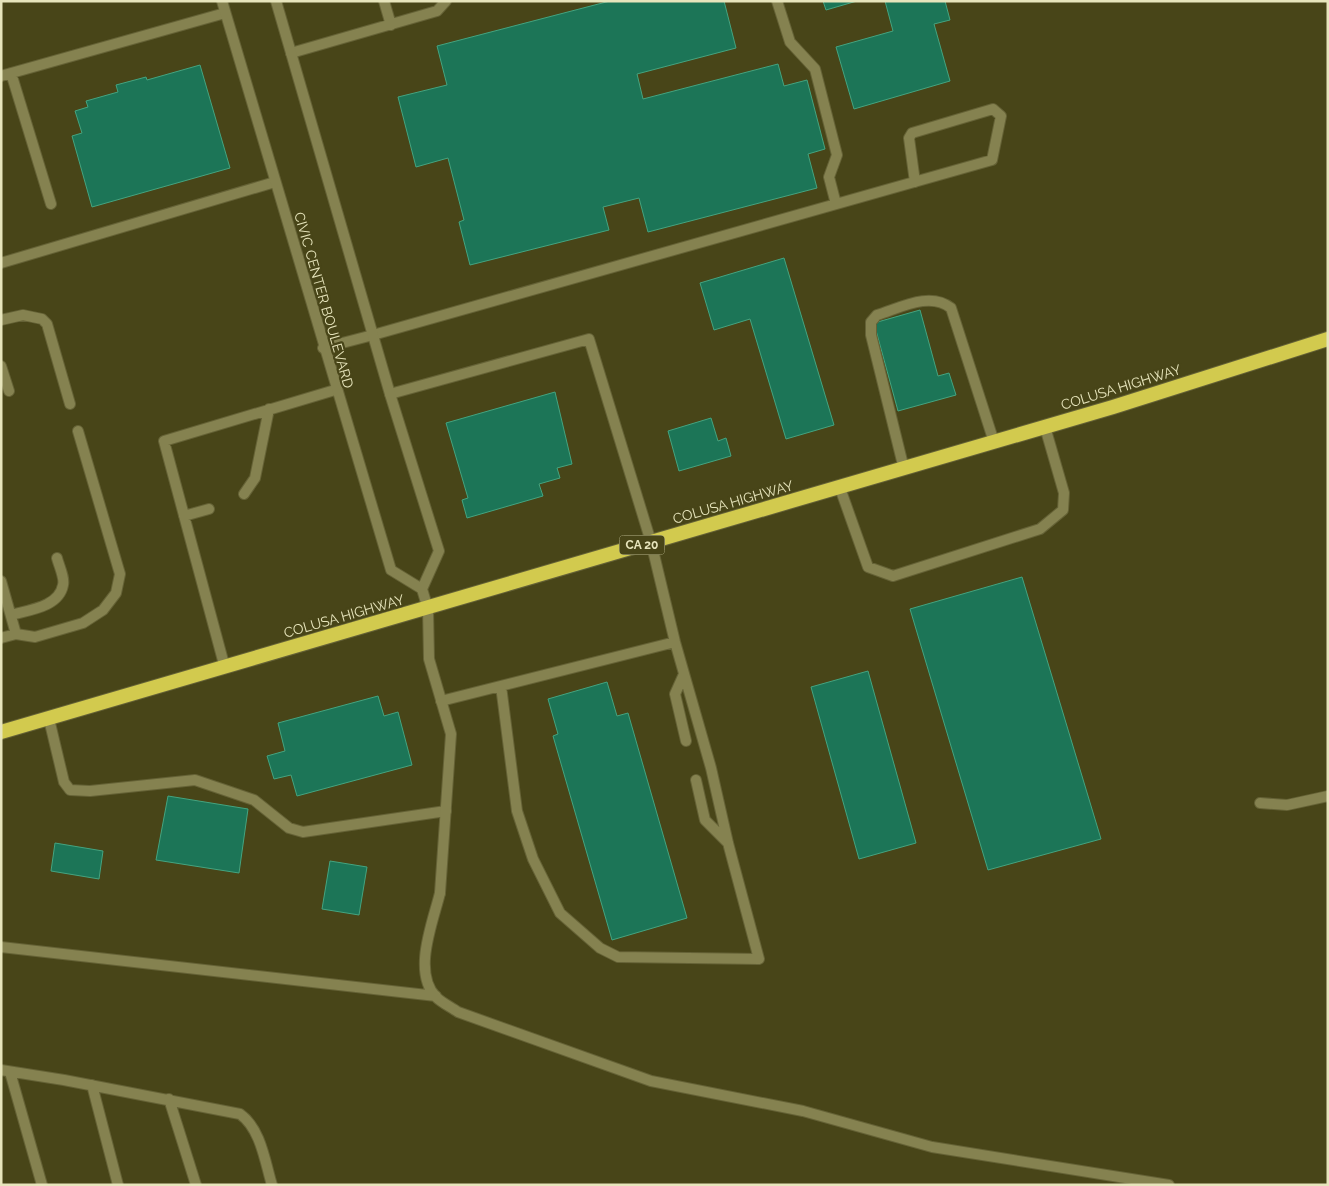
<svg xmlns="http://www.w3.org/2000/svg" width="1329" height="1186" viewBox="0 0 1329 1186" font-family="Raleway,sans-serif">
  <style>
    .building { fill: #1c7557; stroke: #44a480 }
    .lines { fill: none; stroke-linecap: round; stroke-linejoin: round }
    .service-casing { stroke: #656236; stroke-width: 12 }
    .minor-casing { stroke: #656236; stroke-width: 12 }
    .trunk-casing { stroke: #656236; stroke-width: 16 }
    .service { stroke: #858250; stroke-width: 10 }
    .minor { stroke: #858250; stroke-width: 10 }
    .trunk { stroke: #d2ca4e; stroke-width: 14 }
    .labels { text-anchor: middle; stroke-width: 4.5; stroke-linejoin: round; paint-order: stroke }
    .shield { fill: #484518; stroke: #b7b58b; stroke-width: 1 }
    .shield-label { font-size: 12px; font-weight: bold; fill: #e7e5bc }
    .street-label { font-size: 14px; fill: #e7e5bc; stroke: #484518 }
  </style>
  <rect width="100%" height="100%" fill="#484518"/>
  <path class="building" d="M610 1H724L736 48 637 74 643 99 778 64 784 86 807 80 825 149 808 154 817 188 648 232 639 198 603 207 609 230 470 265 459 222 464 220 448 158 416 167 398 97 447 85 437 46Z
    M823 1H857L826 10Z
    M885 1H945L950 20 934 24 950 81 854 109 836 47 893 31Z
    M200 65 230 168 92 207 72 136 82 133 75 111 88 107 86 101 118 92 116 85 146 77 147 80Z
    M784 258 834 425 786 439 750 319 714 330 700 283Z
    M920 310 938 376 949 373 956 395 898 411 874 323Z
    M555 392 572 464 557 468 560 478 539 484 543 496 467 518 462 500 468 498 446 423Z
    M711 418 718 441 726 438 731 456 679 471 668 431Z
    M1022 577 1101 839 988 870 910 609Z
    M868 671 916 843 859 859 811 687Z
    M607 682 617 716 628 713 687 918 612 940 553 736 558 734 548 699Z
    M378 696 384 716 398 712 412 765 297 796 291 775 274 779 267 756 285 751 278 723Z
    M168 796 248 809 239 873 156 860Z
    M55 843 103 851 99 879 51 871Z
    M330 861 367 867 359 915 322 909Z"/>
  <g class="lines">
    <defs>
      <path id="service" d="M384 1 391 25
        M777 1 790 42 815 69 837 155 829 177 836 204
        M291 53 437 11 446 1
        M11 73 51 204
        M1 76 225 13
        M1 263 275 182
        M1 320 23 315 42 319 47 324 70 404
        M323 348 373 335 992 160 1001 116 993 109 912 133 909 138 915 182
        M1 366 9 391
        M390 394 589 339 651 542 675 642 711 768 728 843 759 959 618 957 600 948 560 913 533 859 517 811 501 686
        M904 469 871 335V322L877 315C900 308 930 291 951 308L994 442
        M840 488 868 567 893 576 1040 529 1063 510 1064 493 1045 427
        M244 494 255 478 269 409
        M184 516 209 509
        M1 581 16 634
        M11 615C29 610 59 607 63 585 65 578 59 566 57 558
        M1 638 16 634 35 637 83 623 103 610 116 593 120 574 78 431
        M225 668 164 441 335 390
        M684 674 675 694 686 741
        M441 701 675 642
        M49 719 64 782 70 790 90 791 195 780 254 800 289 828 303 832 446 811
        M696 780 705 820 728 843
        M440 893C433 922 412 972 436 997 442 1003 451 1007 458 1012L651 1081 803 1111 932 1147 1169 1185
        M1 947 436 996
        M1 1070 64 1080 240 1114C261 1129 265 1162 272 1185
        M10 1072 42 1185
        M92 1085 118 1185
        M169 1099 196 1185"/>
      <path id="minor" d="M222 1 391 570 422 589
        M276 1 390 394 439 551 422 589 428 609 429 659 451 734 440 893
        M1260 803 1287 805 1328 796"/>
      <path id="trunk" d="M1 732 1113 407 1328 339"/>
    </defs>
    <use href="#service" class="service-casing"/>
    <use href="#minor" class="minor-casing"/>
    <use href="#trunk" class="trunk-casing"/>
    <use href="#service" class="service"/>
    <use href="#minor" class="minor"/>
    <use href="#trunk" class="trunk"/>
  </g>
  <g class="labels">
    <rect class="shield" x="619.5" y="535.5" width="45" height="19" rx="4"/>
    <g class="shield-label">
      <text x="642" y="549">CA 20</text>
    </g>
    <g class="street-label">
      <text transform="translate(324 300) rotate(74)" y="5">CIVIC CENTER BOULEVARD</text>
      <text transform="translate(1121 387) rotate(-17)" y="5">COLUSA HIGHWAY</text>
      <text transform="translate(733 502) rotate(-16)" y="5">COLUSA HIGHWAY</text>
      <text transform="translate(344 616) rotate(-16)" y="5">COLUSA HIGHWAY</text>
    </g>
  </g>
  <rect width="1329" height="1186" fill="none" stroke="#e7e5bc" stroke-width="5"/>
</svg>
